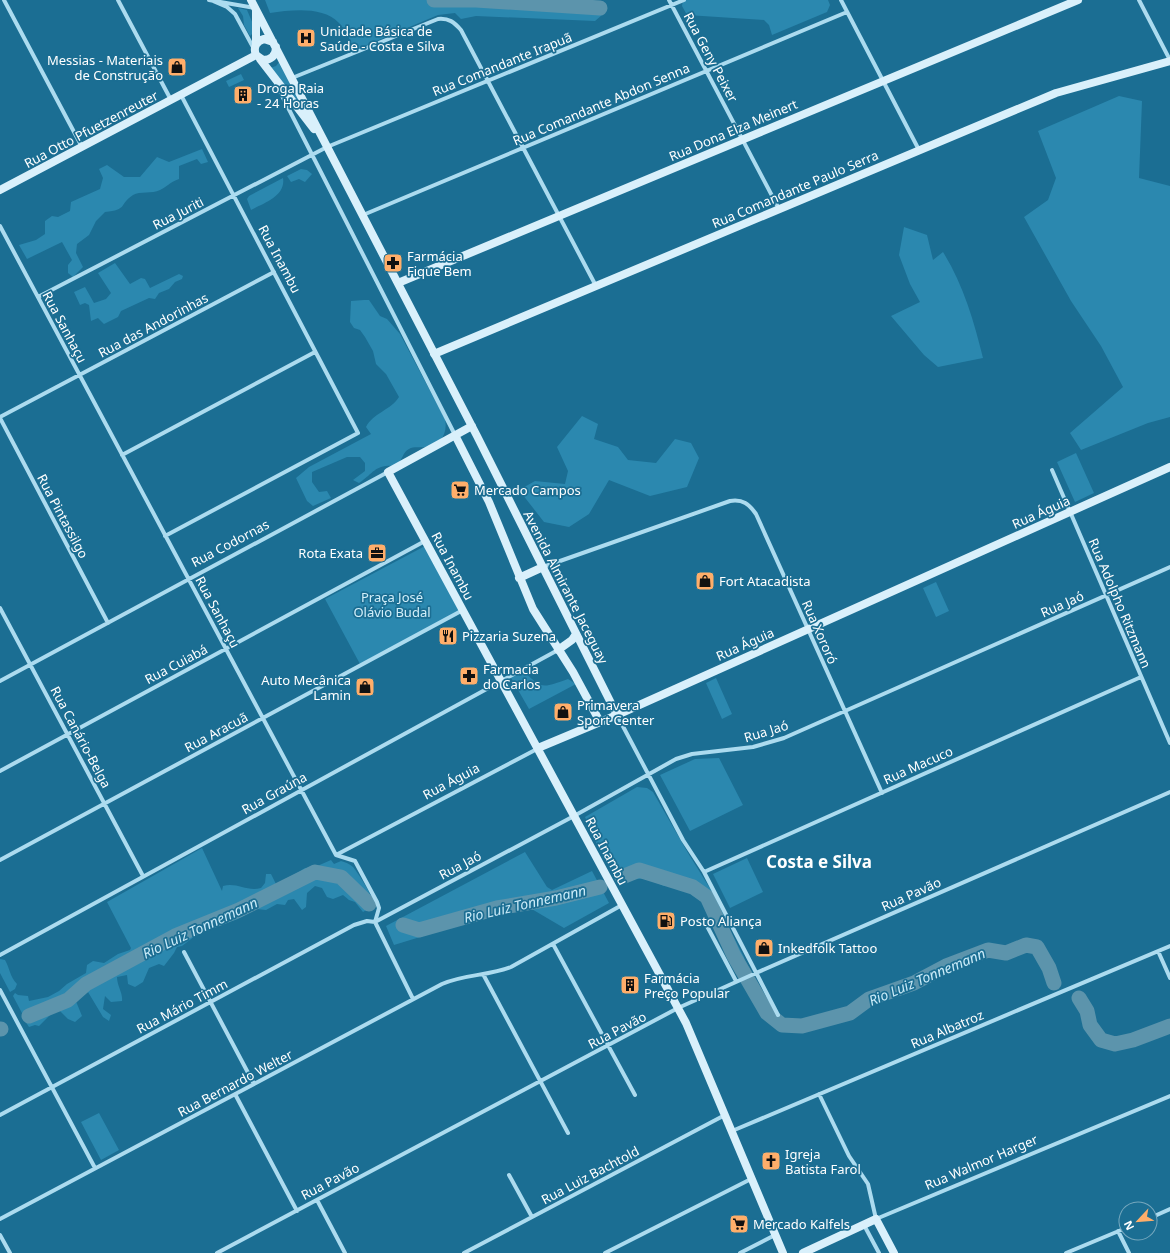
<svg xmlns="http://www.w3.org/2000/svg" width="1170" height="1253" viewBox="0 0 1170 1253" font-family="'Noto Sans',sans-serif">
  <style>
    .green { fill: #2b88af; fill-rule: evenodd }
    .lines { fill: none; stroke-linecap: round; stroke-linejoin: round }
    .river { stroke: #5c94ac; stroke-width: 15 }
    .street { stroke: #acdbef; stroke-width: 4 }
    .secondary { stroke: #d9f0fb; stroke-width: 8 }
    .labels { text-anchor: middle; stroke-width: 3.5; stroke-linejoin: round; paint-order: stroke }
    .poi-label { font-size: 13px; fill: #fff; stroke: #1b6e93; text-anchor: start }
    .street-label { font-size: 13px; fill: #fff; stroke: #1b6e93 }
    .park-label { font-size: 13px; fill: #d2effa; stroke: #1b6e93 }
    .water-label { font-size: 14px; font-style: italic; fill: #caebf8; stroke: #1b6e93 }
    .district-label { font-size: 17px; font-weight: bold; fill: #fff; stroke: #1b6e93 }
  </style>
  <rect width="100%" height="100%" fill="#1b6e93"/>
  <path class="green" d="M265 0H594L602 15 595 21 476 16 461 19 455 13 438 15 355 50C350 41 346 30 339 23 323 6 292 10 270 13Z
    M683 0H828L830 5 827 12 772 35 769 25 764 20 687 15 682 6Z
    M238 8 247 10 253 24V33L250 36 244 25 243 16Z
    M280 61 310 119 270 68 276 66Z
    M241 74 244 80 229 87 226 81Z
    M1119 96 1142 101 1139 178 1170 186V417L1148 423 1081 450 1070 433 1123 387 1101 346 1071 301 1024 217 1048 200 1056 178 1038 131Z
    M202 149 208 162 201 164 197 159 179 166V179C168 183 167 187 160 190 152 194 140 191 133 195 119 204 128 210 105 212L96 221 89 235 77 244 76 253 83 267 73 277 68 273V265L72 260 62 242 27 259 19 245 36 240 45 234V221L52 216 58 217 70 211 71 202 100 189 103 178 99 169 107 165 124 177H140L157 157 169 162Z
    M301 169 307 170 312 174 305 182 299 179 291 182 287 176Z
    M283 178C286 196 264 203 251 210L247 199 249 196Z
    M904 227 927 235 933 260 943 252C963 284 974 321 983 358L938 367 924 355 891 316 920 302 910 284 899 255Z
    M115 263 130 284 141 278 145 279 150 288 179 274 183 276 182 279 175 282 169 289 159 293 155 299 149 298 121 311 118 317 104 324 98 318 91 321 89 305 85 303 80 305 74 292 85 287 94 303 106 299 111 293 98 273Z
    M364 300H369L380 316 387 319 400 334 445 419C448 433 441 446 425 447 420 448 414 446 409 449 403 452 402 460 397 466 375 464 376 471 359 483L353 480 365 471V463L360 457H347L312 472V482L319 492 327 491 331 498 313 506 307 501 296 478 309 467 371 434 366 427C373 413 391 410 399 397L386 374 376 364 373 351 365 337 360 330 354 328 350 322 351 301Z
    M582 416 598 424 594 439 618 447 628 460 656 463 675 439 691 443 699 458 687 487 650 496 609 480 589 514 569 527 544 522 519 490 535 481 565 484 568 471 557 447Z
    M1076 453 1094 493 1075 502 1057 462Z
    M425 546 459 611 360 664 325 599Z
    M936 582 949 611 936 617 923 588Z
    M523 670C542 690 542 688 568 679L576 684 529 709 510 676Z
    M716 678 732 714 722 719 706 683Z
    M719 758 743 805 690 831 660 775 695 759Z
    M637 787 647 788 653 792 688 853 724 911 730 930 744 957 746 965 745 970 740 972 707 902 698 892 677 886H664L646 878 622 881C603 866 595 838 585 817Z
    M202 848 222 891 223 886C237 882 247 892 261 888L265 883 266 874H271L276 884 286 880 305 868 315 867 331 860 334 864 341 861C345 862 350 864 353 867 358 873 375 898 373 906L365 896 355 890 348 879 337 872 310 870 297 881 314 874 335 877 355 897 370 908 363 912 355 902 349 900 343 895 333 899 327 897 322 888 315 886 307 893 306 907 302 910 294 899 288 900 285 905 277 904 266 910 256 909 238 919 221 925 214 924 204 929 182 946 177 947 174 953 164 966 159 964 149 968 143 982 135 987 128 984 127 975 117 977C117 986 123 993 122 1001L111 1002 105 996 103 1009 111 1015 109 1021 103 1017 88 992 75 999 82 1016 75 1022 68 1019 60 1011 52 1013 39 1026 35 1025 29 1027 25 1021 54 1005 68 1001 74 996 23 1015 13 996 15 993 18 995 28 996 29 1001 48 997 59 991 67 984 86 973 87 965 93 961 104 963 118 954 130 950 131 948 107 902ZM294 883 233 913 283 885ZM198 926 83 987C91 975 166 936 183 930 188 928 193 927 198 926Z
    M525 852 547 887 552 890 592 871 609 903 564 928 530 908 469 922 394 945 386 926Z
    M747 858 763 892 730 908 713 874Z
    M0 959 5 960C10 969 10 977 17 984L15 989 10 992 0 973Z
    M99 1113 119 1150 101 1160 81 1122Z"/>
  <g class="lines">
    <path class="river" d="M434 0H476L600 8
      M622 877 639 870 693 887 707 897 734 956 767 1013 782 1025 802 1026 850 1013 869 999 914 983 946 966 988 950 1006 953 1026 945 1037 947 1049 968 1054 983
      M403 925 419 930 497 908 556 898 600 887
      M1079 998 1087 1011 1090 1025 1101 1040 1115 1044 1133 1040 1170 1026
      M29 1016 68 1000 86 984 175 936 239 910 315 872 341 877 369 904
      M0 1029H1"/>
    <path class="street" d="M4 0 82 147
      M118 0 171 100
      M209 0 255 8
      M669 0 779 209
      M841 0 919 150
      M1139 0 1170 60
      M213 1 227 7 235 14 254 49
      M292 78 438 19C449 18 454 22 461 30L596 286
      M276 84 455 435
      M363 215 847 12
      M0 226 336 855 355 861 377 902 379 908 375 922 413 999
      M38 297 327 147 684 0
      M0 417 274 272
      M0 418 108 623
      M122 455 315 352
      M1052 470 1170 743
      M165 536 358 433 181 95
      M543 567 730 501C743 499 749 504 756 514L882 793
      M0 608 143 876
      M0 681 388 472
      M617 715 683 840 704 872 778 1015
      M0 771 425 541
      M336 855 537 749
      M0 860 463 610
      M704 872 1141 677
      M707 926 736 981
      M553 944 635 1095
      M1158 951 1170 978
      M184 952 254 1084
      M0 955 558 650
      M483 974 568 1133
      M0 990 95 1168
      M235 1094 297 1211
      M819 1094 849 1156 868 1184 876 1219 1170 1096
      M0 1115 354 925 367 921 375 922 574 816 676 759 692 754 753 747 784 738 1170 567
      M732 1131 1170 946
      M509 1175 532 1217
      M317 1200 345 1253
      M1150 1218 1170 1209
      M0 1219 442 984C465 974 488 976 511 967L622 905
      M864 1225 879 1253
      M1118 1231 1129 1253
      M0 1235 10 1253
      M217 1253 678 1008 756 973 1170 792
      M464 1253 725 1115
      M605 1253 751 1179
      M740 1253 775 1235
      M1066 1253 1126 1228"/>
    <path class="secondary" d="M251 0 477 436 617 715
      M256 11V44
      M273 42 264 39C256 41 253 48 256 55L263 60C271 60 276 56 276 47
      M260 59 314 129
      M0 190 256 55
      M398 283 1078 0
      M434 354 1056 93 1170 61
      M472 426 388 472 686 1023 783 1253
      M455 435 489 502 533 609 573 672 600 722
      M519 578 543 567
      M558 650 572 640 576 634
      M538 748 617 715 1170 467
      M803 1253 876 1219 894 1253"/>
  </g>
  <defs>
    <symbol id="hospital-square" viewBox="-11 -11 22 22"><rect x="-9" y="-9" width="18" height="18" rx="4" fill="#ffae6a" stroke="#1b6e93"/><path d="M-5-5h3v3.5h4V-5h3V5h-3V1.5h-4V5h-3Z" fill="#111"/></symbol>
    <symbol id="shop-square" viewBox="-11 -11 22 22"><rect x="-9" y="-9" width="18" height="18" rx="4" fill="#ffae6a" stroke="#1b6e93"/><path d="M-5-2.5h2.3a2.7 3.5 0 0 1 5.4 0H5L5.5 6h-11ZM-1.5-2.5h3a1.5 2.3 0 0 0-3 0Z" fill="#111"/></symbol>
    <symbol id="building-square" viewBox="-11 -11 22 22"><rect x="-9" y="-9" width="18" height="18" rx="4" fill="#ffae6a" stroke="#1b6e93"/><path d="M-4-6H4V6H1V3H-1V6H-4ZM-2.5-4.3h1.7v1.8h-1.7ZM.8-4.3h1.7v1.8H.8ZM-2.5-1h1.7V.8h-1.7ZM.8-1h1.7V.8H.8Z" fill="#111"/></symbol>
    <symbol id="pharmacy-square" viewBox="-11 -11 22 22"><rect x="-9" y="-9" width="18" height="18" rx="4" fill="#ffae6a" stroke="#1b6e93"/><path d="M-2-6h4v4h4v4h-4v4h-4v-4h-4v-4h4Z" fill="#111"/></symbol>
    <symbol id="supermarket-square" viewBox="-11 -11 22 22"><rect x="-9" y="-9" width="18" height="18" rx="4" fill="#ffae6a" stroke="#1b6e93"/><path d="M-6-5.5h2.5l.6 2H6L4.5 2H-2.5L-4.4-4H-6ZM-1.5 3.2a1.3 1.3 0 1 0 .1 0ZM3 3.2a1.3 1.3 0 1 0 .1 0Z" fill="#111"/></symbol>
    <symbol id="office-square" viewBox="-11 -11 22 22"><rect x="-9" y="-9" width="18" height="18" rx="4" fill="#ffae6a" stroke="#1b6e93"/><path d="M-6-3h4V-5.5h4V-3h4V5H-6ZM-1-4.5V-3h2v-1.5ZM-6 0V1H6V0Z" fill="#111"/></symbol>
    <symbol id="restaurant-square" viewBox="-11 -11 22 22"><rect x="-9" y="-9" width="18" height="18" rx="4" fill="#ffae6a" stroke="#1b6e93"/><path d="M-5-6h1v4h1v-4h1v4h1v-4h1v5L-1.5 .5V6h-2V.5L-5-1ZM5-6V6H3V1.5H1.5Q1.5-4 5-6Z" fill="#111"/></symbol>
    <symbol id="fuel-square" viewBox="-11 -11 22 22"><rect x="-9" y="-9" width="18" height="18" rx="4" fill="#ffae6a" stroke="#1b6e93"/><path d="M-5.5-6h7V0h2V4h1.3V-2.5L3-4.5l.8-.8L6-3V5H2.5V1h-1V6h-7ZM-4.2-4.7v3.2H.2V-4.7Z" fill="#111"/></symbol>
    <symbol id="church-square" viewBox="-11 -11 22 22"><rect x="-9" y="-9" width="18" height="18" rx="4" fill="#ffae6a" stroke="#1b6e93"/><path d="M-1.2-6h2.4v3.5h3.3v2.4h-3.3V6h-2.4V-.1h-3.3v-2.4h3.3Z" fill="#111"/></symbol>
  </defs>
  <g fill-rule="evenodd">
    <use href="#hospital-square" x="295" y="27" width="22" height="22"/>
    <use href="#shop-square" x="166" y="56" width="22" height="22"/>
    <use href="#building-square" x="232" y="84" width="22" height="22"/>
    <use href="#pharmacy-square" x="382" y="252" width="22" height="22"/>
    <use href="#supermarket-square" x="449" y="479" width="22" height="22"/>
    <use href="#office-square" x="366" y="542" width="22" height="22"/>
    <use href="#shop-square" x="694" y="570" width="22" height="22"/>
    <use href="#restaurant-square" x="437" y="625" width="22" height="22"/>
    <use href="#pharmacy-square" x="458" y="665" width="22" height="22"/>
    <use href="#shop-square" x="354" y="676" width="22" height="22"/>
    <use href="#shop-square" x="552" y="701" width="22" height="22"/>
    <use href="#fuel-square" x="655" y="910" width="22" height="22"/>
    <use href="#shop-square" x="753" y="937" width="22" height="22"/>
    <use href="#building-square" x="619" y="974" width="22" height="22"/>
    <use href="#church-square" x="760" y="1150" width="22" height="22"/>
    <use href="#supermarket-square" x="728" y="1213" width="22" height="22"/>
  </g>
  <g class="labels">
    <g class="poi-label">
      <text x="320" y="36">Unidade Básica de<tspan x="320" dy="15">Saúde - Costa e Silva</tspan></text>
      <text x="163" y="65" text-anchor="end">Messias - Materiais<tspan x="163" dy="15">de Construção</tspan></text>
      <text x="257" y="93">Droga Raia<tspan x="257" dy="15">- 24 Horas</tspan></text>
      <text x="407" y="261">Farmácia<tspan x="407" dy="15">Fique Bem</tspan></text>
      <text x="474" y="495">Mercado Campos</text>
      <text x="363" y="558" text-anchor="end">Rota Exata</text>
      <text x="719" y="586">Fort Atacadista</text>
      <text x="462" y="641">Pizzaria Suzena</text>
      <text x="483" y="674">Farmacia<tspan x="483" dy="15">do Carlos</tspan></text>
      <text x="351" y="685" text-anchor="end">Auto Mecânica<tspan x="351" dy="15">Lamin</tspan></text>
      <text x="577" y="710">Primavera<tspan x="577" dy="15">Sport Center</tspan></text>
      <text x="680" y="926">Posto Aliança</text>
      <text x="778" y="953">Inkedfolk Tattoo</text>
      <text x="644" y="983">Farmácia<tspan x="644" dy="15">Preço Popular</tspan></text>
      <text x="785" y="1159">Igreja<tspan x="785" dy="15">Batista Farol</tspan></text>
      <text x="753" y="1229">Mercado Kalfels</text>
    </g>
    <g class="street-label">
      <text transform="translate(711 57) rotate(62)" y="5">Rua Geny Peixer</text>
      <text transform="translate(502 64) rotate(-22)" y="5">Rua Comandante Irapuã</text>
      <text transform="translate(601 104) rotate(-23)" y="5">Rua Comandante Abdon Senna</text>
      <text transform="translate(91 129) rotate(-28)" y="5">Rua Otto Pfuetzenreuter</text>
      <text transform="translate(733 130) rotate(-23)" y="5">Rua Dona Elza Meinert</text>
      <text transform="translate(795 189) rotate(-23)" y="5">Rua Comandante Paulo Serra</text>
      <text transform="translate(178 213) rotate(-27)" y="5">Rua Juriti</text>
      <text transform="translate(280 259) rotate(62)" y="5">Rua Inambu</text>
      <text transform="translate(153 325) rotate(-28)" y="5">Rua das Andorinhas</text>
      <text transform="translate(65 327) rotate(62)" y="5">Rua Sanhaçu</text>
      <text transform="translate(1041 512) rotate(-24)" y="5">Rua Águia</text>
      <text transform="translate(63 516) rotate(62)" y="5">Rua Pintassilgo</text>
      <text transform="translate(230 543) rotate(-28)" y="5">Rua Codornas</text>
      <text transform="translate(453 566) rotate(62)" y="5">Rua Inambu</text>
      <text transform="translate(566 587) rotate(63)" y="5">Avenida Almirante Jaceguay</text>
      <text transform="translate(1120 603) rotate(67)" y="5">Rua Adolpho Ritzmann</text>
      <text transform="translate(1062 604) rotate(-24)" y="5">Rua Jaó</text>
      <text transform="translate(218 612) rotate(62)" y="5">Rua Sanhaçu</text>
      <text transform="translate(820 632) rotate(66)" y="5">Rua Xororó</text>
      <text transform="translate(745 644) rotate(-24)" y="5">Rua Águia</text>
      <text transform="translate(176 664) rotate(-28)" y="5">Rua Cuiabá</text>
      <text transform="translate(766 731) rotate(-17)" y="5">Rua Jaó</text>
      <text transform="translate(216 732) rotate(-28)" y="5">Rua Aracuã</text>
      <text transform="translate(81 737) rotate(62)" y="5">Rua Canário-Belga</text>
      <text transform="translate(918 765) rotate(-24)" y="5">Rua Macuco</text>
      <text transform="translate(451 781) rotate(-28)" y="5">Rua Águia</text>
      <text transform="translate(274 793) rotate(-29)" y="5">Rua Graúna</text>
      <text transform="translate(607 851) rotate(62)" y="5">Rua Inambu</text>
      <text transform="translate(460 865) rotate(-28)" y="5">Rua Jaó</text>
      <text transform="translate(911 894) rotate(-24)" y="5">Rua Pavão</text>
      <text transform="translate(182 1006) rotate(-28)" y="5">Rua Mário Timm</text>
      <text transform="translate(947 1029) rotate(-23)" y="5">Rua Albatroz</text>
      <text transform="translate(617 1030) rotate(-28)" y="5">Rua Pavão</text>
      <text transform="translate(235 1083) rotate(-28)" y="5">Rua Bernardo Welter</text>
      <text transform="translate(981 1162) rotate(-23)" y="5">Rua Walmor Harger</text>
      <text transform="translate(590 1175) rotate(-28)" y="5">Rua Luiz Bachtold</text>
      <text transform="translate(330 1181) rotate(-28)" y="5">Rua Pavão</text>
    </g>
    <g class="park-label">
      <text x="392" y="602">Praça José<tspan x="392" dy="15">Olávio Budal</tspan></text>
    </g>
    <g class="water-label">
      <text transform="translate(525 904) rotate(-13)" y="5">Rio Luiz Tonnemann</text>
      <text transform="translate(200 928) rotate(-25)" y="5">Rio Luiz Tonnemann</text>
      <text transform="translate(927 977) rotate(-23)" y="5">Rio Luiz Tonnemann</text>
    </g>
    <g class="district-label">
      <text x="819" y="868">Costa e Silva</text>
    </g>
  </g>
  <g transform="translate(1138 1221) rotate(244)"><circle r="19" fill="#1b6e93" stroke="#76a8be"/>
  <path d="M0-3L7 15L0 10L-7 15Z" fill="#ffae6a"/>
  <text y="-6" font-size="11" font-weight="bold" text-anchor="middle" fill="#ffffff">N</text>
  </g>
</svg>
